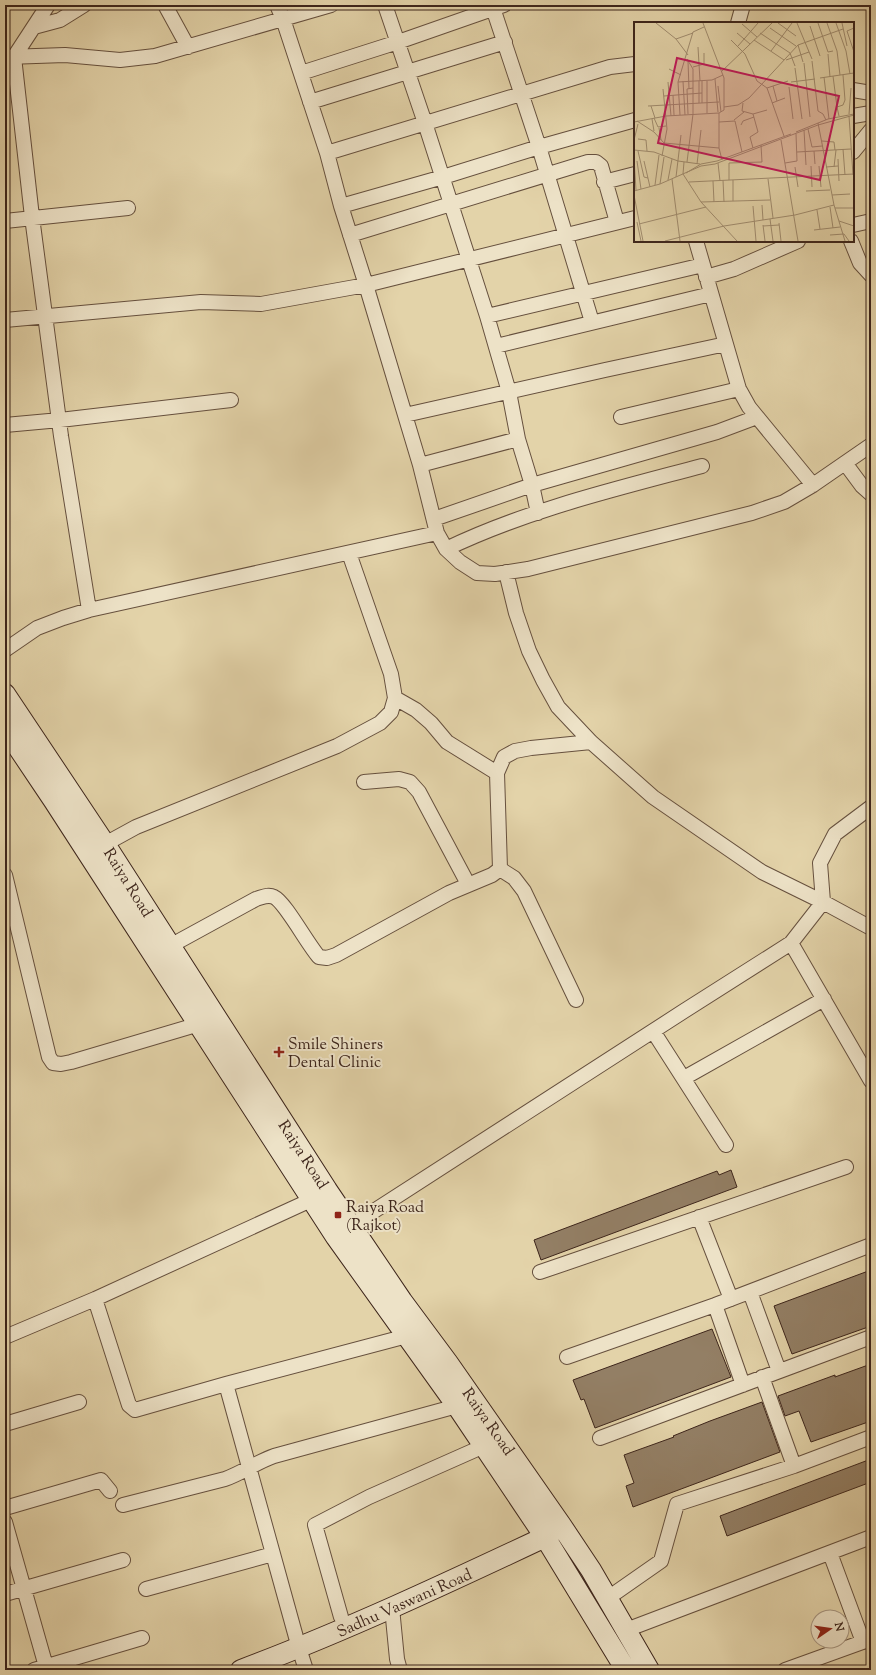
<svg xmlns="http://www.w3.org/2000/svg" width="876" height="1675" viewBox="0 0 876 1675" font-family="'Sorts Mill Goudy',serif">
  <style>
    .building { fill: #937f65; stroke: #3d251b }
    .lines { fill: none; stroke-linecap: round; stroke-linejoin: round }
    .street-casing { stroke: #66503e; stroke-width: 16 }
    .secondary-casing { stroke: #3d251b; stroke-width: 22 }
    .street { stroke: #ede2c7; stroke-width: 14 }
    .secondary { stroke: #ede2c7; stroke-width: 20 }
    .poi-dot { fill: #8f2418; stroke: #ede2c7; stroke-width: 1.5 }
    .labels { text-anchor: middle; stroke-width: 4; stroke-linejoin: round; paint-order: stroke }
    .street-label { font-size: 16px; fill: #3d251b; stroke: #ede2c7 }
    .poi-label { font-size: 16px; fill: #3d251b; stroke: #ede2c7; text-anchor: start }
    .inset-road { fill: none; stroke: #a18d70; stroke-width: 1 }
    .view { fill: #c2185b; fill-opacity: 0.15; stroke: #c2185b; stroke-width: 2 }
    .inset-edge { fill: none; stroke: #3d251b; stroke-width: 2 }
  </style>
  <rect width="100%" height="100%" fill="#e3d3a9"/>
  <filter id="stains"><feTurbulence type="fractalNoise" baseFrequency=".005" numOctaves="4"/><feColorMatrix values="0 0 0 0 .2 0 0 0 0 .09 0 0 0 0 .02 0 0 0 .5 -.17"/></filter>
  <radialGradient id="worn" r=".72"><stop offset=".6" stop-color="#630" stop-opacity="0"/><stop offset="1" stop-color="#630" stop-opacity=".3"/></radialGradient>
  <path class="building" d="M731 1170 737 1187 541 1260 534 1240 717 1171 719 1175Z
    M871 1270V1326L792 1354 774 1306Z
    M712 1329 731 1377 595 1428 584 1399 581 1400 573 1380Z
    M871 1364V1421L811 1442 799 1411 785 1416 778 1396 835 1375V1377Z
    M762 1402 780 1452 633 1507 626 1486 634 1483 624 1455 674 1437 673 1436 710 1421Z
    M871 1459V1482L727 1536 720 1516Z"/>
  <g class="lines">
    <defs>
      <path id="street" d="M48 5 14 57 32 217 61 436 89 610
        M165 5 188 47
        M277 5 283 19 327 153 341 206 366 285 420 465 437 533 446 549 460 562 477 573 495 574 528 569 752 513 784 502 813 485 871 445
        M385 5 425 123 487 316 509 392 518 439 532 485 538 513
        M492 5 539 147 592 322
        M738 23 743 5
        M34 27 60 20 84 5
        M7 57 65 55 120 60 155 56 331 5
        M301 73 398 42 504 5
        M853 90 871 93
        M310 102 505 42
        M853 116 871 113
        M853 152 871 130
        M327 153 610 67 635 64
        M604 182 635 174
        M341 206 443 177 539 147 635 120
        M5 221 128 208
        M853 225 871 221
        M350 235 588 162H596L601 166 617 222
        M696 241 739 389 749 407 813 485
        M851 241 860 263 871 275
        M706 277 734 269 798 241
        M487 316 703 265
        M5 320 201 302 261 304 366 285 635 218
        M496 346 711 294
        M405 415 605 370 726 344
        M621 417 739 389
        M5 425 60 420 231 400
        M845 463 862 486 871 494
        M420 465 518 439
        M434 519 532 485 717 432 757 417
        M446 549C527 510 616 489 702 466
        M506 572 516 613 529 651 543 680 558 707 591 742 653 797 762 872 823 902 871 928
        M5 650 37 628 63 618 89 610 437 533
        M395 698 416 710 431 723 447 742 497 773
        M364 782 399 779 410 782 419 792 468 884
        M105 844 136 827 337 746 380 723 391 712 395 698 391 674 349 553
        M500 869 514 878 524 891 576 1000
        M5 875 49 1057 53 1063 61 1064 71 1062 206 1022
        M791 943 871 1081
        M170 946 256 899C263 897 268 894 274 897 285 902 308 945 319 957L327 958 336 955 449 893 492 875 500 869 497 773 504 757 515 751 531 748 591 742
        M653 1031 726 1145
        M684 1078 824 999
        M699 1217 731 1299
        M343 1231 684 1011 791 943 823 902 820 863 835 834 871 807
        M540 1272 846 1167
        M750 1292 779 1371
        M95 1299 129 1405 135 1410 226 1384 407 1336
        M715 1305 743 1385
        M5 1337 95 1299 311 1200
        M567 1357 715 1305 871 1245
        M762 1377 794 1466
        M226 1384 299 1648 306 1670
        M5 1424 79 1402
        M600 1438 871 1337
        M123 1505 225 1479C242 1473 257 1462 274 1456L457 1406
        M5 1508 101 1480 110 1491
        M5 1522 47 1670
        M830 1553 863 1642
        M146 1589 273 1554
        M5 1594 123 1560
        M608 1598 661 1561 677 1504 794 1466 871 1437
        M392 1608 397 1659 400 1670
        M341 1617 315 1525 369 1497 484 1446
        M626 1630 871 1537
        M34 1670 142 1638
        M785 1670 871 1639"/>
      <path id="secondary" d="M5 694 105 844 327 1190 402 1301 448 1363 561 1525 591 1570 649 1670
        M5 728 54 801 336 1237 457 1406 545 1537 626 1670
        M241 1670C345 1631 445 1584 545 1537L555 1530"/>
    </defs>
    <use href="#street" class="street-casing"/>
    <use href="#secondary" class="secondary-casing"/>
    <use href="#street" class="street"/>
    <use href="#secondary" class="secondary"/>
  </g>
  <g class="poi-dot">
    <path d="M277 1046h4v4h4v4h-4v4h-4v-4h-4v-4h4z"/>
    <rect x="334" y="1211" width="8" height="8" rx="2"/>
  </g>
  <g class="labels">
    <g class="street-label">
      <text transform="translate(129 882) rotate(58)" y="6">Raiya Road</text>
      <text transform="translate(304 1154) rotate(57)" y="6">Raiya Road</text>
      <text transform="translate(489 1421) rotate(55)" y="6">Raiya Road</text>
      <text transform="translate(404 1602) rotate(-24)" y="6">Sadhu Vaswani Road</text>
    </g>
    <g class="poi-label">
      <text x="288" y="1049">Smile Shiners<tspan x="288" dy="18">Dental Clinic</tspan></text>
      <text x="346" y="1212">Raiya Road<tspan x="346" dy="18">(Rajkot)</tspan></text>
    </g>
  </g>
  <g transform="translate(634 22)">
    <rect width="220" height="220" fill="#e3d3a9"/>
    <path class="inset-road" d="M22 1 42 17 59 11M144 1 162 14M163 1 178 37M184 1 194 30 199 29M193 1 203 29 206 53M202 1 212 29 216 52M208 1 213 24M108 2 123 15M176 4 186 34M136 6 162 24M220 6 213 9 220 30M103 11 116 22M126 11 156 31 161 44M42 17 54 33M97 18 111 32 123 59 133 66 150 114M120 18 150 38M164 23 169 40M104 24 124 1M64 25 66 59M137 29 158 1M194 32 196 55M53 37 59 47V92L53 140M152 38 175 30M54 39 55 67M178 39 184 89 189 92 192 98M170 41 176 95M59 45 70 42V31M161 46 168 97M35 47 47 53M87 50 138 1M199 54 203 85M190 55 195 97M186 56 220 51M81 57 84 90M49 59 51 93M65 59V81M68 59V81M34 60 37 94M44 60 78 58 89 53M157 60 181 57M84 64 87 90M139 64 143 79M155 65 159 97M133 66 154 59M39 73 40 93M30 74 68 71M109 81 108 89 119 92 124 110 116 115 119 126M138 81 151 76M14 84 85 80M17 84 21 96M90 85 104 83 115 76 164 23 209 7M73 91V59M85 91V126L88 138M54 92 53 67 59 66M119 92 133 88M215 92 217 66M46 93 44 60 59 10 70 5M205 94 203 85 209 83 211 78 209 53M215 94 219 153M20 96 24 105 32 104M18 97 20 109M100 98 110 90M3 99 20 110 30 121 85 126M0 100 32 94 85 91 90 88V56L69 1M85 100 101 99 108 130M184 101 200 183 211 219M107 103 109 99 120 95M25 106 27 118M174 107 178 125 188 124M170 108 172 143M162 110 194 97 220 92M4 117 12 118 13 129M0 118 4 102M147 118 164 219M188 119 200 120 201 128M209 127 211 153M0 128 20 130 44 139 66 142M4 129 10 155 14 156M180 129 181 142M163 130 217 127M28 134 33 107 29 67M0 136 2 168M204 137 205 159M3 139 7 167M10 139 16 165M50 140 49 152 67 180 103 219M84 141 86 159M151 141 163 139 162 112M63 142 67 108M177 144 178 165M185 144 187 165M161 145 164 165M192 145 204 144M200 145 202 128M52 151 67 142 83 139 157 112M42 155 47 113M38 157 46 219M134 157 139 196M34 158 38 137M89 158 90 180M95 158V141L128 140 127 123M99 158V179M79 159 80 180M55 160 220 152M26 162 30 135M21 163 25 133M0 169 26 162 67 144 81 142 184 103 220 93M172 169 196 168M0 173 9 219M198 173 216 172M67 180 136 178M128 183 129 198M119 184 122 219M196 185 199 206M201 186H220M183 188 186 207M136 197 139 219M205 199 220 204M3 200 7 219M145 201 147 219M5 202 72 185M129 203 131 219M129 204 145 203M180 208 206 205M196 213 210 212 215 219M31 219 90 204 161 193 200 183"/>
    <path class="view" d="M43 36 205 74 186 158 24 121Z"/>
    <rect width="220" height="220" class="inset-edge"/>
  </g>
  <rect width="876" height="1675" fill="none" stroke="#e3d3a9" stroke-width="20"/>
  <rect x="6" y="6" width="864" height="1663" fill="none" stroke="#3d251b" stroke-width="2"/>
  <rect x="10" y="10" width="856" height="1655" fill="none" stroke="#3d251b"/>
  <g transform="translate(830 1629) rotate(77)"><circle r="19" fill="#ede2c7" stroke="#a79682"/>
  <path d="M0-3L7 15L0 10L-7 15Z" fill="#8f2418"/>
  <text y="-6" font-size="11" font-weight="bold" text-anchor="middle" fill="#3d251b">N</text>
  </g>
  <rect width="100%" height="100%" filter="url(#stains)"/>
  <rect width="100%" height="100%" fill="url(#worn)"/>
</svg>
